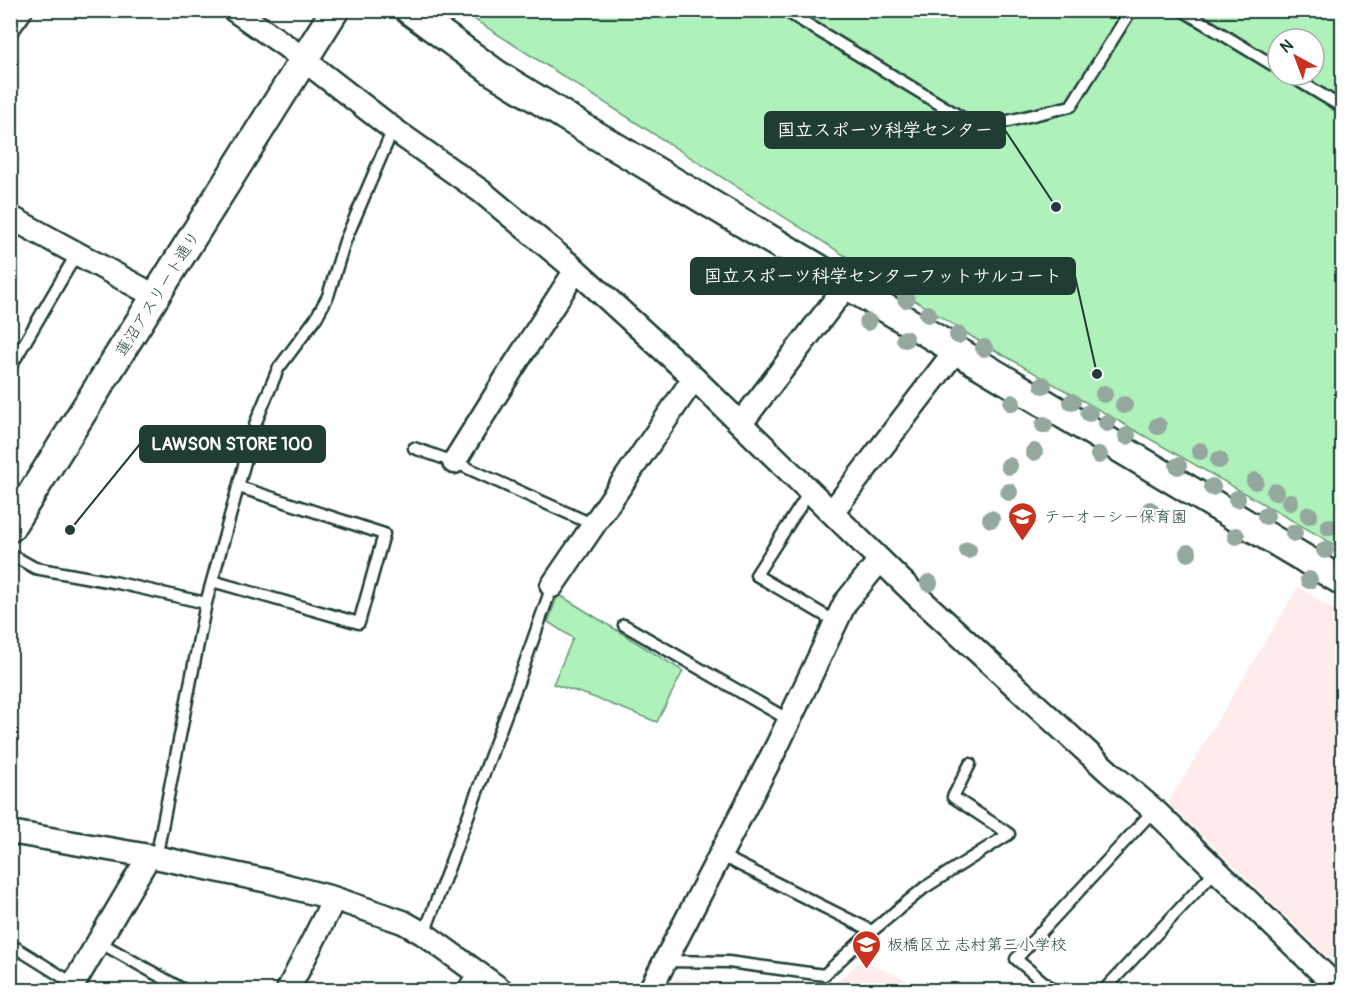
<svg xmlns="http://www.w3.org/2000/svg" width="1353" height="1001" viewBox="0 0 1353 1001" font-family="Pangolin,'Klee One',sans-serif">
  <style>
    .built { fill: #feecec }
    .green { fill: #aff1ba; stroke: #679777; stroke-width: 1.5; fill-rule: evenodd }
    .lines { fill: none; stroke-linecap: round; stroke-linejoin: round }
    .service-casing { stroke: #1f3d34; stroke-width: 15 }
    .minor-casing { stroke: #1f3d34; stroke-width: 27 }
    .tertiary-casing { stroke: #1f3d34; stroke-width: 32 }
    .service { stroke: #fff; stroke-width: 10 }
    .minor { stroke: #fff; stroke-width: 22 }
    .tertiary { stroke: #fff; stroke-width: 27 }
    .tree { fill: #94a89e }
    .labels { text-anchor: middle; stroke-width: 4.5; stroke-linejoin: round; paint-order: stroke }
    .street-label { font-size: 16px; fill: #1f3d34; stroke: #fff }
    .poi-label { font-size: 16px; fill: #1f3d34; stroke: #fff; text-anchor: start }
    .leader { fill: none; stroke: #1f3d34; stroke-width: 2 }
    .callout-dot { fill: #1f3d34; stroke: #fff; stroke-width: 2 }
    .callout { fill: #1f3d34; stroke: #1f3d34; stroke-width: 2 }
    .callout-label { font-size: 18px; text-anchor: middle; font-weight: bold; fill: #fff }
  </style>
  <rect width="100%" height="100%" fill="#fff"/>
  <filter id="ink" filterUnits="userSpaceOnUse"><feTurbulence type="fractalNoise" baseFrequency=".0167" numOctaves="2"/><feDisplacementMap in="SourceGraphic" scale="12" xChannelSelector="R" yChannelSelector="G"/><feConvolveMatrix kernelMatrix="1 2 1 2 8 2 1 2 1" color-interpolation-filters="sRGB"/></filter>
  <g filter="url(#ink)">
    <path class="built" d="M1298 587 1342 615V971L1168 803Z
      M861 960 930 990H661L667 978 829 990Z"/>
    <path class="green" d="M461 11H1342V549L977 340ZM1278 39H1314V75H1278Z
      M558 594 683 671 657 722 590 696 553 684 573 638 548 622Z"/>
    <g class="lines">
      <defs>
        <path id="service" d="M784 10 979 128 1071 106 1131 10
          M1182 10 1278 68
          M1289 75 1342 107
          M10 368 77 253
          M414 448 454 462 594 525
          M810 491 756 575 836 622
          M10 554 35 568 118 583 206 603
          M212 581 359 623 384 534 239 487
          M624 625 789 720
          M720 855 872 931
          M155 857 158 848 206 603 256 422 278 369 316 318 328 296 345 241 393 129
          M424 934 517 685 552 586
          M99 942 184 990
          M10 944 74 984
          M665 961 728 962 824 975 872 931 924 888 1009 834 953 797 970 764
          M462 990 475 971
          M1053 990 1016 959 1154 810
          M1104 990 1216 870"/>
        <path id="minor" d="M234 10 286 46 393 129 482 192 576 270 694 378 915 594 1109 772 1154 810 1340 990
          M10 25 21 10
          M10 217 155 296
          M741 423 847 285
          M454 462 512 369 576 270
          M832 512 956 350
          M552 586 694 378
          M10 832 155 857 268 881 333 898 403 922 424 934 501 990
          M70 990 149 856
          M288 990 329 909 333 898
          M650 990 777 746 845 603 880 560"/>
        <path id="tertiary" d="M409 10 495 73 589 131 1342 581
          M10 528 335 10"/>
      </defs>
      <use href="#service" class="service-casing"/>
      <use href="#minor" class="minor-casing"/>
      <use href="#tertiary" class="tertiary-casing"/>
      <use href="#service" class="service"/>
      <use href="#minor" class="minor"/>
      <use href="#tertiary" class="tertiary"/>
    </g>
    <g class="tree">
      <circle cx="778" cy="267" r="9"/>
      <circle cx="885" cy="286" r="9"/>
      <circle cx="906" cy="299" r="9"/>
      <circle cx="928" cy="314" r="9"/>
      <circle cx="868" cy="322" r="9"/>
      <circle cx="958" cy="335" r="9"/>
      <circle cx="905" cy="339" r="9"/>
      <circle cx="984" cy="348" r="9"/>
      <circle cx="1043" cy="385" r="9"/>
      <circle cx="1104" cy="394" r="9"/>
      <circle cx="1072" cy="402" r="9"/>
      <circle cx="1012" cy="403" r="9"/>
      <circle cx="1124" cy="405" r="9"/>
      <circle cx="1089" cy="413" r="9"/>
      <circle cx="1107" cy="423" r="9"/>
      <circle cx="1044" cy="425" r="9"/>
      <circle cx="1158" cy="426" r="9"/>
      <circle cx="1127" cy="436" r="9"/>
      <circle cx="1200" cy="451" r="9"/>
      <circle cx="1034" cy="452" r="9"/>
      <circle cx="1099" cy="455" r="9"/>
      <circle cx="1219" cy="460" r="9"/>
      <circle cx="1009" cy="466" r="9"/>
      <circle cx="1178" cy="466" r="9"/>
      <circle cx="1255" cy="481" r="9"/>
      <circle cx="1212" cy="487" r="9"/>
      <circle cx="1009" cy="492" r="9"/>
      <circle cx="1275" cy="492" r="9"/>
      <circle cx="1237" cy="499" r="9"/>
      <circle cx="1290" cy="502" r="9"/>
      <circle cx="1150" cy="510" r="9"/>
      <circle cx="1309" cy="515" r="9"/>
      <circle cx="1266" cy="516" r="9"/>
      <circle cx="991" cy="519" r="9"/>
      <circle cx="1329" cy="527" r="9"/>
      <circle cx="1294" cy="533" r="9"/>
      <circle cx="1236" cy="536" r="9"/>
      <circle cx="968" cy="550" r="9"/>
      <circle cx="1325" cy="550" r="9"/>
      <circle cx="1188" cy="553" r="9"/>
      <circle cx="1309" cy="580" r="9"/>
      <circle cx="929" cy="583" r="9"/>
    </g>
  </g>
  <defs>
    <symbol id="school-pin" viewBox="-11 -11 22 30"><path d="M0 17L-7.5 6A9.5 9.5 0 1 1 7.5 6Z" fill="#c8321e" stroke="#fff"/><path d="M0-5L7-2L0 1L-7-2ZM-4 1L0 2.5L4 1V4Q0 6-4 4Z" fill="#fff"/></symbol>
  </defs>
  <g fill-rule="evenodd">
    <use href="#school-pin" x="1006" y="500" width="33" height="45"/>
    <use href="#school-pin" x="850" y="928" width="33" height="45"/>
  </g>
  <g class="labels">
    <g class="street-label">
      <text transform="translate(157 293) rotate(-58)" y="6">蓮沼アスリート通り</text>
    </g>
    <g class="poi-label">
      <text x="1044" y="522">テーオーシー保育園</text>
      <text x="887" y="950">板橋区立 志村第三小学校</text>
    </g>
  </g>
  <path class="leader" d="M1056 207L1005 130M1097 374L1075 276M70 530L140 444"/>
  <g class="callout-dot">
    <circle cx="1056" cy="207" r="6"/>
    <circle cx="1097" cy="374" r="6"/>
    <circle cx="70" cy="530" r="6"/>
  </g>
  <g class="callout">
    <rect x="765" y="112" width="240" height="36" rx="6"/>
    <rect x="691" y="258" width="384" height="36" rx="6"/>
    <rect x="140" y="426" width="185" height="36" rx="6"/>
  </g>
  <g class="callout-label">
    <text x="885" y="136">国立スポーツ科学センター</text>
    <text x="883" y="282">国立スポーツ科学センターフットサルコート</text>
    <text x="232" y="450">LAWSON STORE 100</text>
  </g>
  <rect width="1353" height="1001" fill="none" stroke="#fff" stroke-width="36"/>
  <rect x="18" y="18" width="1317" height="965" fill="none" stroke="#1f3d34" stroke-width="2" filter="url(#ink)"/>
  <g transform="translate(1296 57) rotate(319)"><circle r="28" fill="#ffffff" stroke="#a5b1ae" stroke-width="1.5"/>
  <path d="M0-4.5L10 22L0 15L-10 22Z" fill="#c8321e"/>
  <text y="-9" font-size="16" font-weight="bold" text-anchor="middle" fill="#1f3d34">N</text>
  </g>
</svg>
